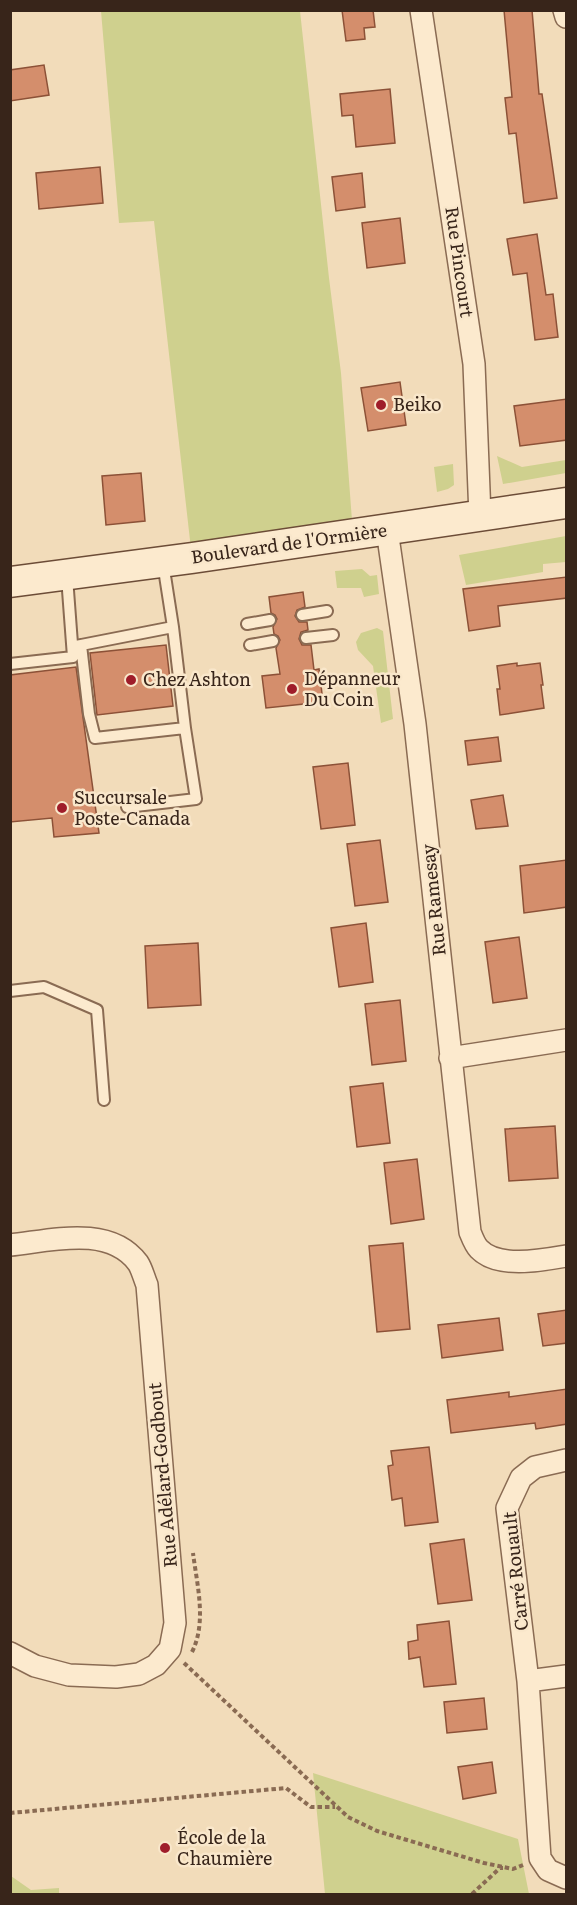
<svg xmlns="http://www.w3.org/2000/svg" width="577" height="1905" viewBox="0 0 577 1905" font-family="Literata,serif">
  <style>
    .green { fill: #cfd08e }
    .building { fill: #d48e6c; stroke: #8c5137; stroke-width: 1.5 }
    .lines { fill: none; stroke-linecap: round; stroke-linejoin: round }
    .service-casing { stroke: #8a6b53; stroke-width: 14 }
    .minor-casing { stroke: #8a6b53; stroke-width: 24 }
    .secondary-casing { stroke: #6c4c37; stroke-width: 33 }
    .path { stroke: #8a6b53; stroke-width: 4; stroke-dasharray: 4.5 3; stroke-linecap: butt }
    .service { stroke: #fceace; stroke-width: 10 }
    .minor { stroke: #fceace; stroke-width: 21 }
    .secondary { stroke: #fceace; stroke-width: 30 }
    .poi-dot { fill: #9f1d2a; stroke: #f9e7cb; stroke-width: 2 }
    .labels { text-anchor: middle; stroke-width: 5; stroke-linejoin: round; paint-order: stroke }
    .street-label { font-size: 18px; fill: #38251a; stroke: #f9e7cb }
    .poi-label { font-size: 18px; fill: #38251a; stroke: #f9e7cb; text-anchor: start }
  </style>
  <rect width="100%" height="100%" fill="#f2dcba"/>
  <path class="green" d="M101 11H300L329 278 341 373 353 534 192 558 154 221 119 223Z
    M497 456 522 467 566 460V473L503 484Z
    M453 464 454 485 448 489 437 492 434 467Z
    M566 536V562L543 564V572L466 585 459 555Z
    M362 569 370 576 377 575 379 594 364 597 361 588H337L335 571Z
    M377 628 383 631 393 719 381 723 373 666 358 650 356 642 361 633Z
    M313 1773 518 1839 529 1894H325Z
    M11 1876 31 1890 59 1888V1894H11Z"/>
  <path class="building" d="M342 10H373L375 27 364 28 365 39 346 41Z
    M504 10H532L539 94H542L557 198 524 203 516 133 509 134 505 98 512 97Z
    M44 65 49 95 10 101V70Z
    M390 89 395 143 356 147 353 115 342 116 340 94Z
    M100 167 103 203 39 209 36 173Z
    M362 173 365 207 336 211 332 177Z
    M400 218 405 263 367 268 362 223Z
    M537 234 546 295 553 294 558 337 535 340 527 273 513 275 507 239Z
    M400 382 406 425 368 431 361 388Z
    M567 399V440L520 446 514 406Z
    M141 473 145 521 106 525 102 476Z
    M567 577V598L498 606 500 626 469 631 463 589Z
    M303 592 305 607 297 610 295 616 299 622H307L308 630 301 632 299 639 302 645H311L314 670 319 669 323 702 266 708 262 676 280 674 276 648 280 640 278 636 274 634 273 627 277 619 275 615 271 613 269 597Z
    M166 645 173 706 97 715 90 653Z
    M517 663V666L540 663 543 685H541L544 708 500 715 497 689H500L497 666Z
    M76 667 99 833 54 837 52 818 10 822V675Z
    M498 737 501 761 468 765 465 741Z
    M348 763 355 825 321 829 313 767Z
    M503 795 508 826 476 829 471 800Z
    M380 840 388 902 355 906 347 844Z
    M567 860V907L524 913 520 866Z
    M366 923 373 982 339 987 331 928Z
    M519 937 527 998 493 1003 485 942Z
    M198 943 201 1005 148 1008 145 946Z
    M400 1000 406 1061 372 1065 365 1004Z
    M383 1083 390 1143 357 1147 350 1087Z
    M555 1126 558 1178 509 1181 505 1129Z
    M417 1159 424 1219 391 1224 384 1163Z
    M403 1243 410 1329 377 1332 369 1246Z
    M567 1310V1343L543 1346 538 1314Z
    M499 1318 503 1350 442 1358 438 1325Z
    M567 1389V1424L536 1429 535 1423 451 1433 447 1400 509 1392V1397Z
    M429 1447 438 1522 405 1526 402 1498 392 1500 388 1466 393 1465 391 1451Z
    M464 1539 472 1600 438 1604 430 1544Z
    M449 1621 456 1684 424 1687 420 1657 409 1659 408 1642 418 1640 417 1625Z
    M484 1698 487 1729 447 1733 444 1702Z
    M492 1762 496 1793 463 1799 458 1767Z"/>
  <g class="lines">
    <defs>
      <path id="service" d="M163 563 173 627 185 728
        M302 615 327 611
        M247 624 270 620
        M306 638 333 635
        M81 645 89 714 95 738 185 728 196 799 127 807
        M250 645 273 641
        M76 646 173 627
        M10 664 73 657 67 577
        M10 991 44 987 97 1010 104 1100"/>
      <path id="minor" d="M421 10 474 364 480 516
        M564 10 566 17
        M387 530 415 724 470 1232C472 1237 475 1245 479 1249 498 1269 543 1260 566 1256
        M450 1058 566 1040
        M10 1245C50 1241 109 1224 138 1263 142 1269 144 1278 147 1285L175 1623 170 1649 156 1665 139 1674 116 1677 69 1675 35 1666 10 1653
        M566 1460 535 1467 521 1478 507 1508 528 1681 540 1858 548 1870 566 1878
        M528 1681 566 1676"/>
      <path id="secondary" d="M10 582 192 558 566 503"/>
    </defs>
    <use href="#service" class="service-casing"/>
    <use href="#minor" class="minor-casing"/>
    <use href="#secondary" class="secondary-casing"/>
    <path class="path" d="M192 1652C207 1622 197 1585 193 1553
      M184 1663 348 1817 377 1831 484 1863 513 1869 523 1865
      M10 1813 286 1788 311 1807H335
      M472 1894 500 1868H503"/>
    <use href="#service" class="service"/>
    <use href="#minor" class="minor"/>
    <use href="#secondary" class="secondary"/>
  </g>
  <g class="poi-dot">
    <circle cx="381" cy="405" r="6"/>
    <circle cx="131" cy="680" r="6"/>
    <circle cx="292" cy="689" r="6"/>
    <circle cx="62" cy="808" r="6"/>
    <circle cx="165" cy="1848" r="6"/>
  </g>
  <g class="labels">
    <g class="street-label">
      <text transform="translate(459 262) rotate(82)" y="6">Rue Pincourt</text>
      <text transform="translate(289 544) rotate(-8)" y="6">Boulevard de l'Ormière</text>
      <text transform="translate(434 900) rotate(-96)" y="6">Rue Ramesay</text>
      <text transform="translate(163 1475) rotate(-95)" y="6">Rue Adélard-Godbout</text>
      <text transform="translate(516 1571) rotate(-96)" y="6">Carré Rouault</text>
    </g>
    <g class="poi-label">
      <text x="393" y="411">Beiko</text>
      <text x="304" y="685">Dépanneur<tspan x="304" dy="21">Du Coin</tspan></text>
      <text x="143" y="686">Chez Ashton</text>
      <text x="74" y="804">Succursale<tspan x="74" dy="21">Poste-Canada</tspan></text>
      <text x="177" y="1844">École de la<tspan x="177" dy="21">Chaumière</tspan></text>
    </g>
  </g>
  <rect width="577" height="1905" fill="none" stroke="#38251a" stroke-width="24"/>
</svg>
